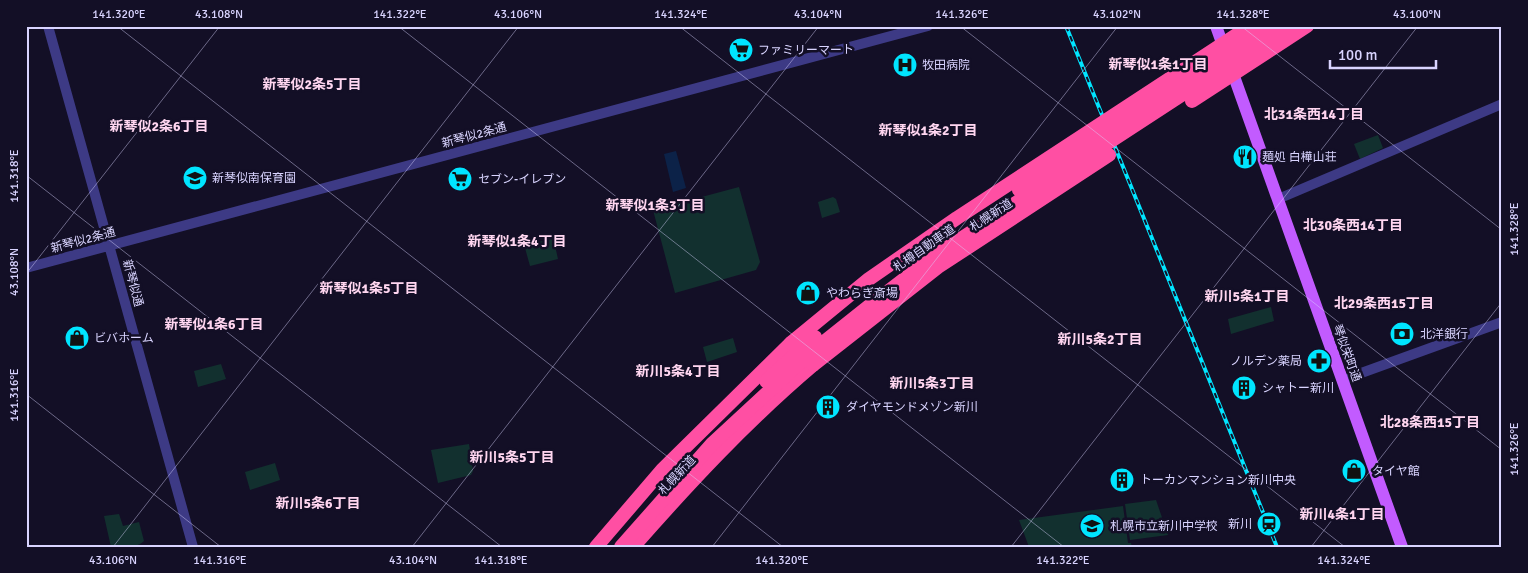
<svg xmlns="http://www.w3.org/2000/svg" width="1528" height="573" viewBox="0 0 1528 573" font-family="Signika,'Noto Sans JP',sans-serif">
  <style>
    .green { fill: #12302f }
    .water { fill: #0c2248 }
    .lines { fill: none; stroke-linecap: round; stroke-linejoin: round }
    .minor { stroke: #3d3a85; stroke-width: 10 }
    .major { stroke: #c25bff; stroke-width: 12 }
    .highway { stroke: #ff4fa3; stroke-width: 14 }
    .rail-casing { stroke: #00e5ff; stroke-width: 4 }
    .rail { stroke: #130f26; stroke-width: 2; stroke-dasharray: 5.5; stroke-linecap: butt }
    .highway-bridge { stroke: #ff4fa3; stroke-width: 14 }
    .ticks { fill: none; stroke: #d9d4ff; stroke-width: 1; stroke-opacity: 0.45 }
    .labels { text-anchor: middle; stroke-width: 5; stroke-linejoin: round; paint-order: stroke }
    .poi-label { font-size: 12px; fill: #d9d4ff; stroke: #130f26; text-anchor: start }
    .street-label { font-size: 12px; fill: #d9d4ff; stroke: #130f26 }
    .neighbourhood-label { font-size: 14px; font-weight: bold; fill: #ffd6f0; stroke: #130f26 }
    .neatline { fill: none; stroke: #d9d4ff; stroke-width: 2 }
    .ticks-label { font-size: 12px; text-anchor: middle; fill: #d9d4ff }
  </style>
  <rect width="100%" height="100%" fill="#130f26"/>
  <path class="green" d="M1378 135 1383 148 1360 159 1354 144Z
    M739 187 760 262 756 270 675 293 653 210Z
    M833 197 836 199 840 212 822 218 818 202Z
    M551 239 554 241 558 259 530 266 525 248 526 245Z
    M1271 307 1274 321 1231 334 1228 319Z
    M733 338 737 352 707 362 703 347Z
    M221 364 226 379 198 387 194 371Z
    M469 444 473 471 471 475 438 483 431 450Z
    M275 463 280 480 250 490 245 472Z
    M1156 500 1168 535 1130 540 1125 504Z
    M1123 506 1128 543H1131L1132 547H1029L1019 520Z
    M119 514 123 526 139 522 144 541C136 549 122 547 111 547L104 516Z"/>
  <path class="water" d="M676 151 686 188 673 192 664 154Z"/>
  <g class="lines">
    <path class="minor" d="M48 26 193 547
      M1278 199 1502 104
      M26 268 928 26
      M1342 380 1502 322"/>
    <path class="major" d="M1216 26 1402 547"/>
    <path class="highway" d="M596 547 662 470 791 343
      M633 547C690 482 747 421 813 365"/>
    <defs>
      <path id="rail" d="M1066 26 1277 547"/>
    </defs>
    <use href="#rail" class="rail-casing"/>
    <use href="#rail" class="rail"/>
    <path class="highway-bridge" d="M1192 101 1307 26
      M1019 190 1269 26
      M791 343 869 279 957 218 1250 26
      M813 365 938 267 1109 155
      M766 381 815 337
      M621 547 712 444 809 354 868 307 933 257 1287 26"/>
  </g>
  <path class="ticks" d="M117 26 783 547M398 26 1064 547M679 26 1345 547M960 26 1502 450M1241 26 1502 230M26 175 502 547M26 274 220 26M26 394 221 547M113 547 519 26M412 547 819 26M712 547 1118 26M1011 547 1418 26M1311 547 1502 302"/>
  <defs>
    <symbol id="supermarket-disc" viewBox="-11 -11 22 22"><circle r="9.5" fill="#00e5ff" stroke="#130f26"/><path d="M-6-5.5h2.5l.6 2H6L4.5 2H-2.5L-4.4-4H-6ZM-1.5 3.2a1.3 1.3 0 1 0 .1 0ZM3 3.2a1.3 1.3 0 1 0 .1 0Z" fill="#111"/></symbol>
    <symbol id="hospital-disc" viewBox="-11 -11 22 22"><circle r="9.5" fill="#00e5ff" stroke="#130f26"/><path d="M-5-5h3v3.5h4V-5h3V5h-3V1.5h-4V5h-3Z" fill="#111"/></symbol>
    <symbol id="restaurant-disc" viewBox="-11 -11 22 22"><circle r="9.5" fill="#00e5ff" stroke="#130f26"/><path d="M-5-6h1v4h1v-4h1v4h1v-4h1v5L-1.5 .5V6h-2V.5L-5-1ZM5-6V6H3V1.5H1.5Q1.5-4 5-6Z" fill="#111"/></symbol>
    <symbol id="school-disc" viewBox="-11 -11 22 22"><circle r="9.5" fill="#00e5ff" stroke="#130f26"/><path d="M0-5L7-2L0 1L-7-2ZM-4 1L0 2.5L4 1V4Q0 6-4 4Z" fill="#111"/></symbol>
    <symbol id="shop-disc" viewBox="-11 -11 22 22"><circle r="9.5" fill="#00e5ff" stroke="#130f26"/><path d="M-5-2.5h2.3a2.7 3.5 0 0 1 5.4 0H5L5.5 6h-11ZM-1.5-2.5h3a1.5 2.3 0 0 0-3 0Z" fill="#111"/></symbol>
    <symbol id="bank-disc" viewBox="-11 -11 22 22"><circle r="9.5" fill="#00e5ff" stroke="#130f26"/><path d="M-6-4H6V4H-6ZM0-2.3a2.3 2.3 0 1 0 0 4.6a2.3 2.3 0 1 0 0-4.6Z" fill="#111"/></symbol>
    <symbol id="pharmacy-disc" viewBox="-11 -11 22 22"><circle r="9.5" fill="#00e5ff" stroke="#130f26"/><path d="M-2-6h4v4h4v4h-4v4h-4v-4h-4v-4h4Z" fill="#111"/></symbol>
    <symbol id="building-disc" viewBox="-11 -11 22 22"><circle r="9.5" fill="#00e5ff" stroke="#130f26"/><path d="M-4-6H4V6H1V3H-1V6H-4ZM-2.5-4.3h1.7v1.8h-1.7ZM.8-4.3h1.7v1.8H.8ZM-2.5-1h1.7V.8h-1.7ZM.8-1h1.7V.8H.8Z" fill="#111"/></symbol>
    <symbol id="station-disc" viewBox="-11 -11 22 22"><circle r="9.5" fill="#00e5ff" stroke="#130f26"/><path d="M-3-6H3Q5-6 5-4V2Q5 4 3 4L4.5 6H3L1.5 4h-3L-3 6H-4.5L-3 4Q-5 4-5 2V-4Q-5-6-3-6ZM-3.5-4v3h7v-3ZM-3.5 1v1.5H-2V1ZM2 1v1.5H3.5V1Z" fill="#111"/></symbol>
  </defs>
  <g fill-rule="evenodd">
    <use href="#supermarket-disc" x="727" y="36" width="28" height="28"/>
    <use href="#hospital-disc" x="891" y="51" width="28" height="28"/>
    <use href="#restaurant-disc" x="1231" y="143" width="28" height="28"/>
    <use href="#school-disc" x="181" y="164" width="28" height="28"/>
    <use href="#supermarket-disc" x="446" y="165" width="28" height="28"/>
    <use href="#shop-disc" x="794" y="279" width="28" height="28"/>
    <use href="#bank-disc" x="1388" y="320" width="28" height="28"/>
    <use href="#shop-disc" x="63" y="324" width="28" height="28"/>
    <use href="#pharmacy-disc" x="1305" y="347" width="28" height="28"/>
    <use href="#building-disc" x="1230" y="374" width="28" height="28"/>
    <use href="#building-disc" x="814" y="393" width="28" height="28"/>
    <use href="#shop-disc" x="1340" y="457" width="28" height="28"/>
    <use href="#building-disc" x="1108" y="466" width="28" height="28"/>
    <use href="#station-disc" x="1255" y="510" width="28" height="28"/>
    <use href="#school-disc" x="1078" y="512" width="28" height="28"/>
  </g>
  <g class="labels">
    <g class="poi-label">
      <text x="758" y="54">ファミリーマート</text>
      <text x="922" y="69">牧田病院</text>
      <text x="1262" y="161">麺処 白樺山荘</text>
      <text x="212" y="182">新琴似南保育園</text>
      <text x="478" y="183">セブン-イレブン</text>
      <text x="826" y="297">やわらぎ斎場</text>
      <text x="1420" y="338">北洋銀行</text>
      <text x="94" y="342">ビバホーム</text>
      <text x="1302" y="365" text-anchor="end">ノルデン薬局</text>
      <text x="1262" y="392">シャトー新川</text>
      <text x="846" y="411">ダイヤモンドメゾン新川</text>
      <text x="1372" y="475">タイヤ館</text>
      <text x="1140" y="484">トーカンマンション新川中央</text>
      <text x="1252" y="528" text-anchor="end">新川</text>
      <text x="1110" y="530">札幌市立新川中学校</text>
    </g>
    <g class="street-label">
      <text transform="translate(474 135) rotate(-15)" y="4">新琴似2条通</text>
      <text transform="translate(991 215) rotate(-33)" y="4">札幌新道</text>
      <text transform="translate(83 240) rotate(-15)" y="4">新琴似2条通</text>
      <text transform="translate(924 248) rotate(-35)" y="4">札樽自動車道</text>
      <text transform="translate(133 283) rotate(75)" y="4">新琴似通</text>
      <text transform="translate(1347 353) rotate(70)" y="4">琴似栄町通</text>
      <text transform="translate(677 475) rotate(-47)" y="4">札幌新道</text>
    </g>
    <g class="neighbourhood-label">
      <text x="1158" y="69">新琴似1条1丁目</text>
      <text x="312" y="89">新琴似2条5丁目</text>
      <text x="1314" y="119">北31条西14丁目</text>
      <text x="159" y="131">新琴似2条6丁目</text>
      <text x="928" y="135">新琴似1条2丁目</text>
      <text x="655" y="210">新琴似1条3丁目</text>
      <text x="1353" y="230">北30条西14丁目</text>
      <text x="517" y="246">新琴似1条4丁目</text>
      <text x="369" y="293">新琴似1条5丁目</text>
      <text x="1247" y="301">新川5条1丁目</text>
      <text x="1384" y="308">北29条西15丁目</text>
      <text x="214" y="329">新琴似1条6丁目</text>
      <text x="1100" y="344">新川5条2丁目</text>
      <text x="678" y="376">新川5条4丁目</text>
      <text x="932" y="388">新川5条3丁目</text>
      <text x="1430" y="427">北28条西15丁目</text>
      <text x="512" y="462">新川5条5丁目</text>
      <text x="318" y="508">新川5条6丁目</text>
      <text x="1342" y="519">新川4条1丁目</text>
    </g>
  </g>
  <rect width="1528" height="573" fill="none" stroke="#130f26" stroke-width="55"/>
  <path d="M1330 60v8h106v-8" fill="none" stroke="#d9d4ff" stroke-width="2.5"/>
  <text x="1338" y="60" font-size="15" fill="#d9d4ff" stroke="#130f26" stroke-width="4" paint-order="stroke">100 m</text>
  <rect x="28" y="28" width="1472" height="518" class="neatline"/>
  <g class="ticks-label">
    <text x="119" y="18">141.320°E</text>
    <text x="219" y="18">43.108°N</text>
    <text x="400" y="18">141.322°E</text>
    <text x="518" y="18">43.106°N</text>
    <text x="681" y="18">141.324°E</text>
    <text x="818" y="18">43.104°N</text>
    <text x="962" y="18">141.326°E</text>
    <text x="1117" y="18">43.102°N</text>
    <text x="1243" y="18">141.328°E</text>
    <text x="1417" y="18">43.100°N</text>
    <text transform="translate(14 176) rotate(-90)" y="4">141.318°E</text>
    <text transform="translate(1514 229) rotate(-90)" y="4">141.328°E</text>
    <text transform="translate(14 272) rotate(-90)" y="4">43.108°N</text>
    <text transform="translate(14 395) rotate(-90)" y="4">141.316°E</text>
    <text transform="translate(1514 449) rotate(-90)" y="4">141.326°E</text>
    <text x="113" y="564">43.106°N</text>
    <text x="220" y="564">141.316°E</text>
    <text x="413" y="564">43.104°N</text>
    <text x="501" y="564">141.318°E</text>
    <text x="782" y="564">141.320°E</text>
    <text x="1063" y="564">141.322°E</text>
    <text x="1344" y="564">141.324°E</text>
  </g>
</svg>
